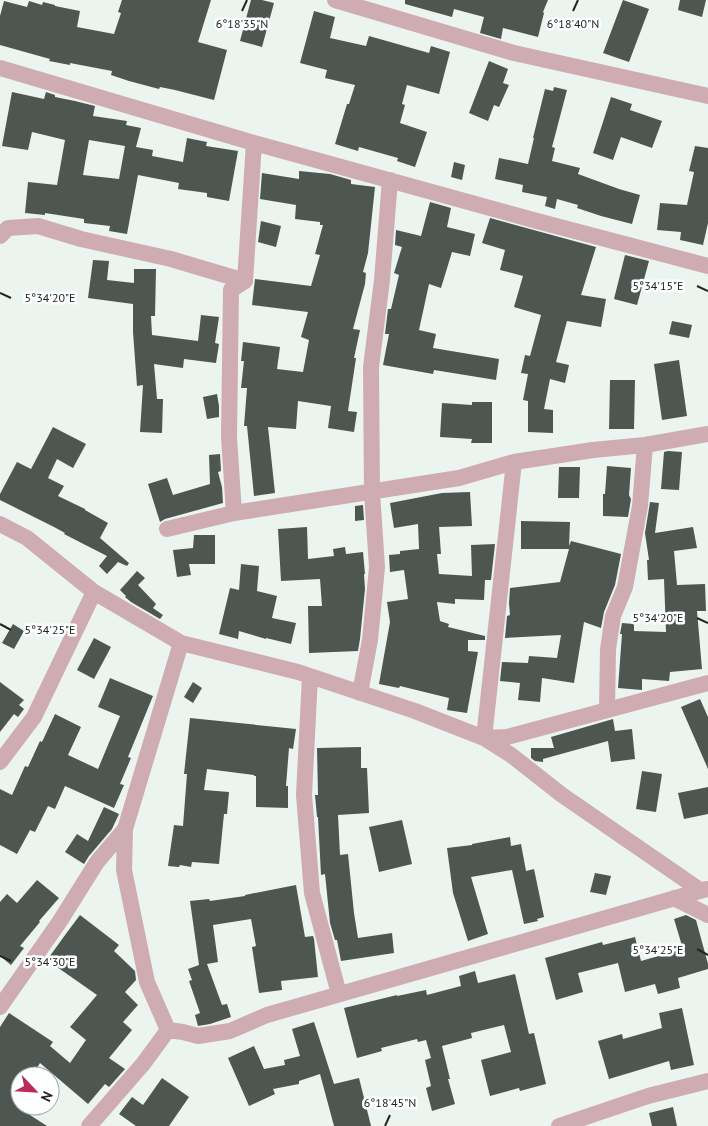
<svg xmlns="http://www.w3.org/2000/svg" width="708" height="1126" viewBox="0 0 708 1126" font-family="'PT Sans',sans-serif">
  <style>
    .building { fill: #4e5652; fill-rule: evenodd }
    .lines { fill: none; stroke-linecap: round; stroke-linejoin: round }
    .minor { stroke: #ceacb2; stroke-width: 16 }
    .ticks { fill: none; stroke: #222523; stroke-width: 2 }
    .ticks-label { font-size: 12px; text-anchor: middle; fill: #222523; stroke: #fdfffe; stroke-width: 5; stroke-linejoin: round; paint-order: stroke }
  </style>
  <rect width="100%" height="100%" fill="#ebf4ef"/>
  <path class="building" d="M122 0H211L198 42 227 50 214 100 175 90 160 87 159 89 129 81 111 75 112 71 70 63V65L49 61 50 59 0 45V16L4 1 27 7 29 1 42 5 43 2 55 5V6L80 11 77 27 114 34 121 13 118 12Z
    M251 0H262L274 3 262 47 240 41Z
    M405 0H548L543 12 544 13 538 37 503 28 501 39 480 33 484 17 454 9 452 17 405 4Z
    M623 0 649 9 629 62 603 53Z
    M680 0H706L702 17 678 10Z
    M314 11 335 17 330 38 366 46 369 36 429 53 431 46 450 52 439 94 407 85 402 104 405 105 400 123 427 132 415 167 397 161 398 158 359 147 358 151 335 144 347 104H349L355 85 325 78 327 70 300 63Z
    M489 61 508 69 503 83 509 85 499 107 494 105 488 121 469 113Z
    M554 87 567 90 552 147 555 148 552 161 580 168 578 174 619 189 640 195 632 224 601 216 577 208 578 205 557 199 555 209 545 206 547 197 522 192 523 185 495 179 499 158 528 164 534 138H533L545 89 553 91Z
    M12 92 44 99 46 92 55 95V97L75 101 95 106 93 116 127 121 126 125 141 128 136 147 153 150 152 156 183 162 187 138 207 142 206 146 238 151 229 201 207 197V193L178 189 179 183 138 175 127 234 109 231 110 226 84 223V219L45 213V215L25 213 28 182 57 185 65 140 32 132 28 150 2 146ZM89 140 125 146 119 179 83 175Z
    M611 97 632 104 630 110 662 121 652 148 621 137 613 160 593 153Z
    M695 146 708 148V223L703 245 680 240 681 232 657 230 660 203 687 205 694 172 689 171Z
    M454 162 465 165 462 180 451 177Z
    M299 171 330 174 351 180V184L375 187 368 253 363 272 366 273 365 284 353 329 360 330 354 358H356L348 411 357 412 354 432 328 428 331 406 298 401 296 429 268 427 275 493 254 496 247 426H244L247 388H241L244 361H241L243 342 280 347 277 369 303 372 309 340 301 337 308 312 252 305 255 279 311 286 320 255 315 254 323 225H320V222L295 219 296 205 260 199 262 173 299 179Z
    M430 202 451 208 447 227 475 234 470 256 452 252 441 288 429 284 419 330 436 334 433 348 499 359 496 380 434 370 433 374 383 365 389 334H385L388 309H391L399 275 394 273 402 247 395 245 396 230 421 236Z
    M490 218 596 247 581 295 606 299 601 327 567 321 556 362 569 365 565 383 550 379 544 409 553 410V433L528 432V401L523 400 528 374 521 373 525 355 530 356 541 315 514 307 523 276 500 270 505 250 482 243Z
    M261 221 281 226 276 247 258 242Z
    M625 255 649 261 637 305 614 299Z
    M93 260 109 261 107 280 134 283V269H156L155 316H151L152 335 198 341 201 315 219 317 215 343 219 344 216 363 184 359 183 368 154 364 157 399H163L162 433 140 432 143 385 137 386 133 332V304L88 298Z
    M672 321 692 325 689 338 669 334Z
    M679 360 687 416 662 420 654 364Z
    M610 380H635L634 429H609Z
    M217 394 219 406V417L207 419 203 397Z
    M472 402H492V443H471L472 439 440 437 442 403 472 405Z
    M53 427 86 444 73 468 57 459 48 478 64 486 58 496 85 509V510L108 523 100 538 129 563 127 566 118 562 107 574 99 566 107 556 64 534 65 533 54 527 0 500V494L17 462 31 469Z
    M668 451 682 452 679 490 661 489 664 452Z
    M220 454 221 471 218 472 222 487 223 503 165 519 160 522 148 484 167 478 173 495 210 484 209 455Z
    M607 466 631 468 629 495 631 499 628 517 603 516V494H605Z
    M559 467H580L579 498H558Z
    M470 492 472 526 439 527 441 554H437L439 574 472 576 471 545 495 544 491 580H485L484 600 455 599V604L437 602 440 621 449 624 448 627 485 636V640H468V651L478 652 467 713 447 710 449 698 400 686 399 688 379 684 390 622 387 602 408 599 404 570 390 572 389 555 400 554V551L419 549 418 524 394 528 390 503 442 493Z
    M650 502 659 503 655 533 693 527 697 548 674 551 677 585 705 584 706 611H697L702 669 670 672 669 681 642 679V690L618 688 622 634H620L622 623 634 624V631L666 632 664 579 648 580 647 560H649L645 533Z
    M363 505 364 520 355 521V506Z
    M521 521 570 522 569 546 571 541 621 554 615 585 604 612 601 628 584 622 574 683 542 678 540 702 518 700 520 683 500 681 502 662 528 663 529 656 557 658 561 635 505 638 507 616 510 615 509 603 510 588 560 582 569 549H521Z
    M307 527 308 559 334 556 333 549 345 547 346 554 363 552 365 574H364L365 589 360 639 358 651 309 653 308 606H322L320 579 281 581 278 529Z
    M194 535H215V564H189L191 575 177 577 173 550 193 548Z
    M241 564 259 566 257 591 277 596 272 618 296 623 291 644 266 638V639L239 631 238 639 219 634 230 588 239 590Z
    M137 571 145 578 138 585 156 604 153 608 163 615 160 619 131 602 125 597 126 596 120 590Z
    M13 624 24 631 14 649 2 643Z
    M94 638 111 647 94 679 77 670Z
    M110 678 153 696 128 757 131 758 120 784 124 785 114 808 65 786 55 809 48 806 35 832 30 830 17 854 0 845V789L12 795 25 766 28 767 40 741 42 742 55 714 81 727 68 755 98 769 120 716 98 707Z
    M0 682 24 700 19 705 24 709 18 717 14 714 0 732Z
    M193 682 202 688 193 703 184 697Z
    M700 699 708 717V769L681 707Z
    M190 718 296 729 293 749 289 748 286 786H288V808L256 807V776H254V775L207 769 204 790 229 792 227 814H224L219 864 192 862 191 867 180 865 179 867 168 866 174 825 183 826 187 774H184Z
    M613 719 615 731 632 729 635 759 611 762 608 741 543 759V762L535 761 531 758V748H554L551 737Z
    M361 747V768H367L369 813 338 815 340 855 348 854 354 913 358 938 392 933 394 953 341 961 337 940H335L330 923 325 874 321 875 318 817H317L315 795H318L317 748Z
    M642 771 662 774 656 812 636 809Z
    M708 787V814L684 819 678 793Z
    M104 807 119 814 112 829 89 856 84 864 65 852 77 834 88 841Z
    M402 820 412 864 379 872 369 827Z
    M510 837 511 846 521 844 526 871 534 869 544 917 537 919 538 921 524 924 512 870 471 877 488 934 468 941 453 893 447 848 472 845V844Z
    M595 873 611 876 606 895 590 892Z
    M37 880 59 898 39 921 40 922 20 946 24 948 11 965 0 956V902L7 894 17 903Z
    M296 885 305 937 313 936 314 939 318 977 281 981 282 990 259 993 252 947 256 946 251 919 213 925 218 962 207 964 222 1005 227 1004 231 1017 210 1024 198 1026 195 1015 200 1013 189 981 192 980 188 969 199 965 190 901 209 899 210 901 245 896V895Z
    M80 915 119 945 114 951 135 971 136 980 125 992 138 1005 123 1022 132 1030 109 1058 125 1069 109 1087 105 1084 88 1104 40 1063 32 1076H20V1099L16 1106 47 1126H0V1027L9 1013 53 1042 50 1046 70 1063 86 1040 70 1027 97 995 47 960 68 931Z
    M686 915 696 920 708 964V969L678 978 680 988 658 994 655 984 625 992 618 963 578 973 583 992 556 1000 545 958 602 942 603 945 635 937 641 961 683 949 674 919Z
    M475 971 478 983 515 974 529 1034 534 1033 546 1084 520 1091 519 1088 490 1096 481 1060 511 1052 504 1025 471 1033 472 1038 442 1046 450 1079H448L455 1104 432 1111 426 1088 431 1086 425 1060 431 1058 426 1040 418 1042 417 1039 381 1048 382 1051 357 1058 344 1008 397 995V996L426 990 427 995 461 986 459 976Z
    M682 1008 694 1065 671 1070 669 1061 609 1079 598 1041 622 1034 623 1039 662 1028 659 1013Z
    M314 1022 334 1084 359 1078 371 1126H334L320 1074 299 1081V1084L273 1089 275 1094 249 1106 228 1058 254 1046 264 1069 285 1065 284 1060 300 1056 292 1029Z
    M162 1078 189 1097 169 1126H136L119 1114 132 1097 143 1105Z
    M673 1107 677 1126H652L649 1113Z"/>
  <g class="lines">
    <path class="minor" d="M335 0 514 53 708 96
      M0 68 254 143 537 221 708 266
      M0 236 8 228 38 226 81 239 171 259 245 281
      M514 462 484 738 507 737 708 683
      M234 513 229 437 231 290 245 281 254 143
      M0 524 27 538 94 592 181 643 298 672 415 711 484 738 511 755 562 795 700 890
      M167 529 234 513 459 478 514 462 593 450 645 445 708 434
      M310 676 304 795 312 893 339 994
      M360 693 370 640 377 567 372 492 371 367 382 280 390 180
      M607 710 608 649 613 616 625 587 640 506 645 445
      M0 762 34 717 94 592
      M674 898 708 915
      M0 1007 60 921 97 862 125 829
      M168 1030 147 982 124 870 125 829 181 643
      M89 1126 143 1064 168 1030 183 1032 198 1036 230 1031 267 1015 707 889
      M559 1126 648 1096 708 1081"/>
  </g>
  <path class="ticks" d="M242 11 247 0M573 11 578 0M697 286 708 291M0 293 11 298M697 618 708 623M0 624 11 630M697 949 708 955M0 956 11 961M385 1126 390 1115"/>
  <g class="ticks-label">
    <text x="242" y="28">6°18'35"N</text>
    <text x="573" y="28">6°18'40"N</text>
    <text x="658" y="290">5°34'15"E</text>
    <text x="50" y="302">5°34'20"E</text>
    <text x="658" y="622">5°34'20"E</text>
    <text x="50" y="634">5°34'25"E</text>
    <text x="658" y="954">5°34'25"E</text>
    <text x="50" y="966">5°34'30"E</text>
    <text x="390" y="1107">6°18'45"N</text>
  </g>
  <g transform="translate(35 1091) rotate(115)"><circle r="24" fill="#fdfffe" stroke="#a5a8a6"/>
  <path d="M0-4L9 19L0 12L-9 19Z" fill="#ba2b58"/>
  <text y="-8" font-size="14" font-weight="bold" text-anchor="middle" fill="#222523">N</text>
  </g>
</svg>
